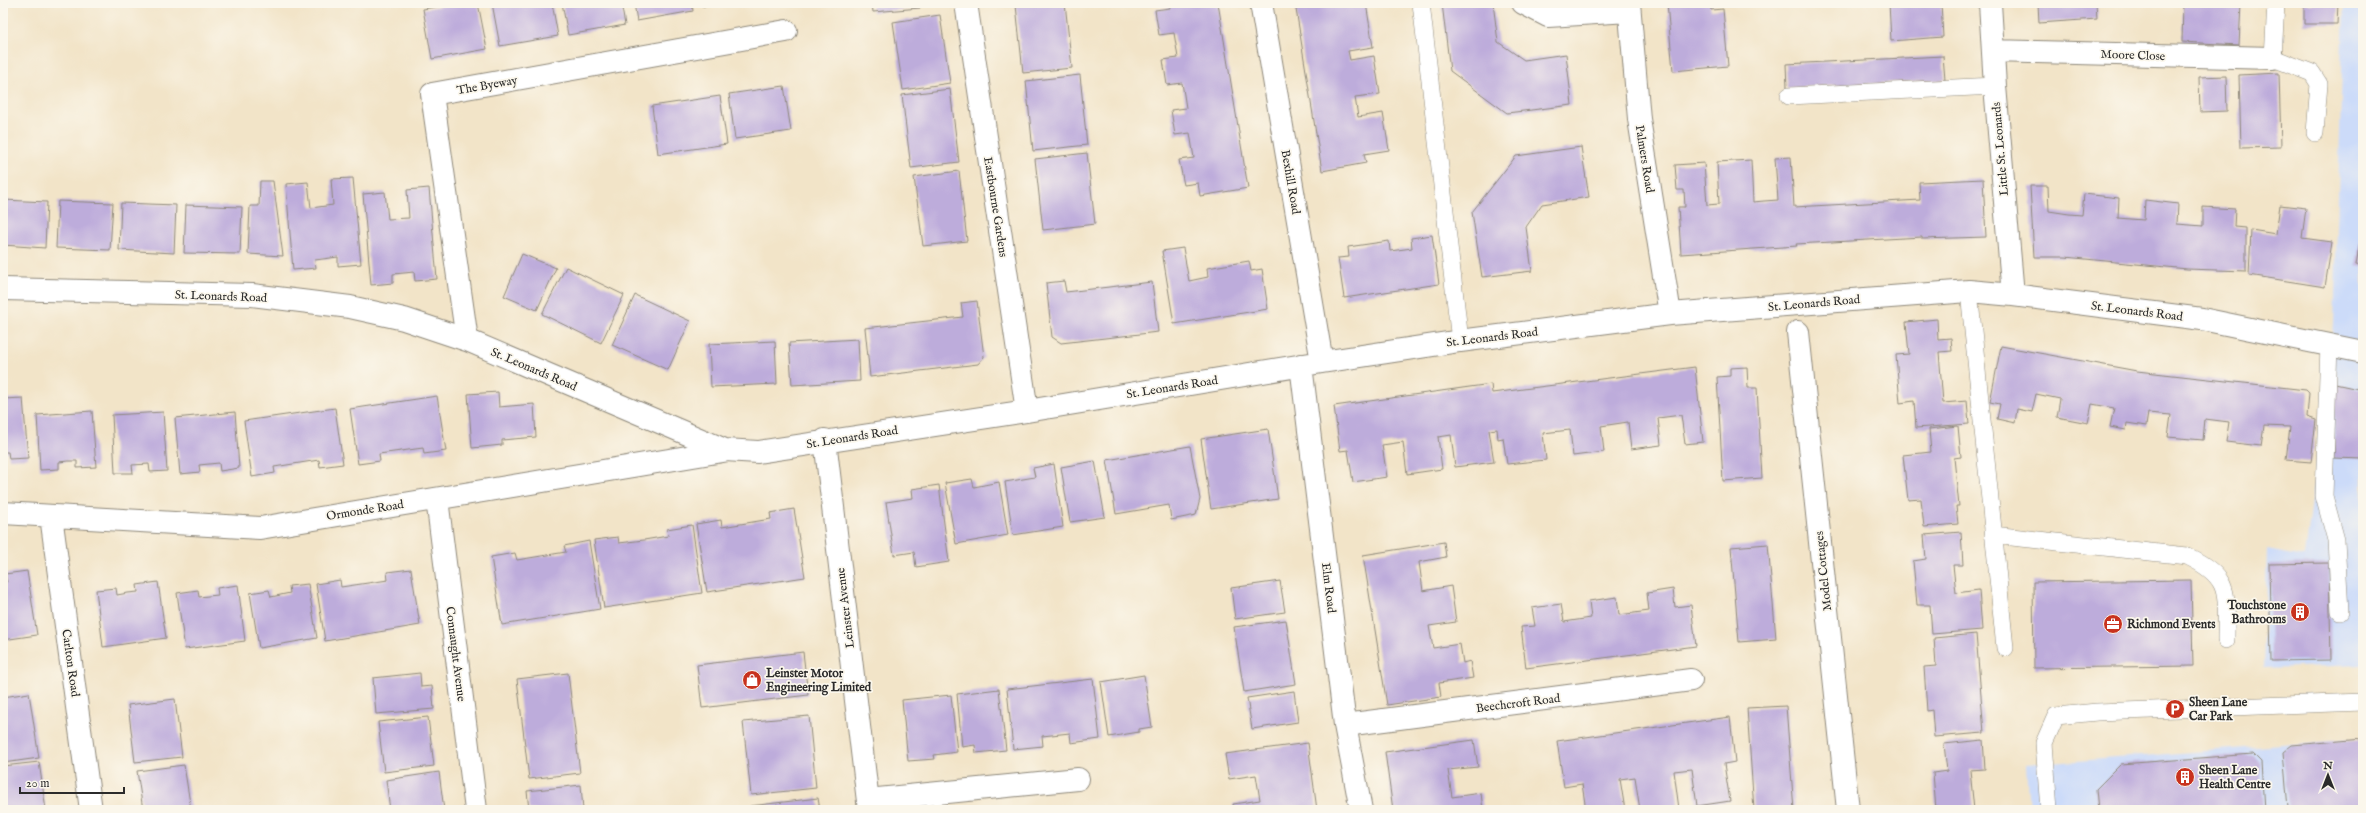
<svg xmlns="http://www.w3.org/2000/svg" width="2366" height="813" viewBox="0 0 2366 813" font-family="'IM FELL English',serif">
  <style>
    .built { fill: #ccdbf9 }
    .building { fill: #bdacdb }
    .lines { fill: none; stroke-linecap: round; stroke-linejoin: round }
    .service-casing { stroke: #8e887a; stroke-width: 18 }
    .minor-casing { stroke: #8e887a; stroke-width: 24 }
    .service { stroke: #fff; stroke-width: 17 }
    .minor { stroke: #fff; stroke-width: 22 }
    .labels { text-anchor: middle; stroke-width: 3.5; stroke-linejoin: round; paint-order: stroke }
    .street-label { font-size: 12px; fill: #2b2b2b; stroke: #fbf7ec }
    .poi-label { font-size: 12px; font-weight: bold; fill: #2b2b2b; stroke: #fbf7ec; text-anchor: start }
  </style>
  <rect width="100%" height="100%" fill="#fbf7ec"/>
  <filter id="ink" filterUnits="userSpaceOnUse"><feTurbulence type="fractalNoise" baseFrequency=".025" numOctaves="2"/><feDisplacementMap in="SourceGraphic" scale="8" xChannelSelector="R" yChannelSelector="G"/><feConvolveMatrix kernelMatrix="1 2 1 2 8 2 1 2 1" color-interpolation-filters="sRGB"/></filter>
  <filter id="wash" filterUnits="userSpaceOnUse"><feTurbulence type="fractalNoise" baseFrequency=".012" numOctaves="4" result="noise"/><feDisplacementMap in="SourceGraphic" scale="16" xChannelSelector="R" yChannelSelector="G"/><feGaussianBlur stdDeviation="0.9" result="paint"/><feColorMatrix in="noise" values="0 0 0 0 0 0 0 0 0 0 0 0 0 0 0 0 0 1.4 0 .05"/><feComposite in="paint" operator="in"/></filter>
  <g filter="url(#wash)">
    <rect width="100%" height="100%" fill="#f2e4c8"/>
    <path class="built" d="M2344 3H2363V665L2263 668 2267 550 2305 557 2334 324Z
      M2346 740H2363V810H2029L2026 765Z"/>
    <g id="blocks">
      <path class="building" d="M460 3H478L487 49 432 59 423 9Z
        M492 3H552L558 36 500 46Z
        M562 3H621L625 25 568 35Z
        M634 3H692L693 11 637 21Z
        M702 3H720V4L703 7Z
        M872 3H919L920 8 873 12Z
        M1036 3H1065L1072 68 1023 73 1016 5Z
        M1169 3H1218L1248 188 1200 196 1198 183 1184 185 1179 160 1194 158 1190 133 1175 135 1171 110 1186 108 1184 95 1182 83 1167 85 1163 60 1178 58 1176 45 1174 33 1159 35 1155 10 1170 8Z
        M1295 3H1366L1373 47 1348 51 1350 60 1374 56 1380 94 1355 97 1358 117 1383 113 1389 150 1364 154 1366 163 1322 171Z
        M1442 3H1493L1498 42 1524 60 1566 54 1572 105 1507 113 1450 71Z
        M1667 3H1719L1710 5 1711 10 1723 9 1728 66 1673 71Z
        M1889 3H1941L1943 37 1891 41Z
        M2038 3H2096L2097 19 2039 23Z
        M2183 3H2241L2239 45 2182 42Z
        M2304 3H2338L2337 24H2304Z
        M940 15 950 83 903 90 893 22Z
        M1943 56 1945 80 1787 88 1786 64Z
        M2279 73 2281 147 2241 148 2239 75Z
        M1080 75 1087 145 1033 151 1026 81Z
        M2226 76 2227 111 2200 112 2199 77Z
        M784 86 791 131 735 139 729 94Z
        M950 89 959 162 911 168 902 95Z
        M720 96 727 144 658 154 652 106Z
        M1581 147 1589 197 1542 204 1526 227 1532 271 1482 277 1472 212 1516 156Z
        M1087 153 1095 224 1043 230 1035 159Z
        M1791 157 1794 207 1920 200 1919 182 1983 179 1986 237 1922 239V237L1796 244 1797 246 1681 254 1678 207H1685L1684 190H1677L1675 165 1704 163 1707 205 1719 204 1717 162 1751 160 1753 202 1764 201 1778 200 1775 158Z
        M959 171 967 241 923 246 914 177Z
        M353 178 361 264 338 266V257L315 260 316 268 293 270 286 184 308 182 311 208 333 205 331 179Z
        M260 181H273L283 256 248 254 250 206H259Z
        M2030 186H2048L2049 211 2069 214 2082 215 2084 194 2119 198 2118 218 2130 219 2144 220 2145 200 2178 204 2177 224 2203 226V207L2235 209 2234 227 2246 228V271L2187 269 2065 257H2034Z
        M429 188 437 279 415 281 414 272 404 273 393 274V283L371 285 363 194 385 192 388 219 409 218 407 190Z
        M3 200 47 202 45 248 3 245Z
        M58 201 113 203 110 250 56 248Z
        M121 203 176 205 174 253 119 250Z
        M186 205 242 207 240 254 184 253Z
        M2280 205 2306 208 2302 238 2332 242 2325 287 2249 275 2251 230 2276 234Z
        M2362 229H2363V266L2356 265Z
        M1432 235 1439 284 1344 298 1338 258 1349 257 1348 247 1389 241 1390 251 1412 248 1411 238Z
        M1183 248 1189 281 1208 277 1207 268 1249 261 1251 271 1262 269 1268 309 1174 324 1162 251Z
        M522 254 556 268 537 310 504 296Z
        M566 267 624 295 601 343 542 314Z
        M1064 281 1066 292 1152 282 1158 332 1061 343 1052 337 1046 283Z
        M635 295 690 321 668 370 612 345Z
        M977 301 984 357 978 364 870 377 865 328 963 317 961 303Z
        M1937 319 1938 339 1951 338 1952 351 1939 352 1943 403 1967 401 1969 424 1916 428 1914 401 1900 403 1896 355 1909 354 1906 322Z
        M858 339 860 381 792 385 789 343Z
        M775 341 777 384 711 387 709 344Z
        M2001 346 2137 371 2306 390 2309 393 2307 417 2316 420 2311 462 2286 460 2290 427 2264 426 2261 446 2226 442 2229 422 2205 419 2203 440 2168 437 2171 415 2148 413 2146 426 2127 423 2126 430 2110 427 2114 408 2092 404 2088 423 2057 417 2060 399 2036 394 2032 412 2017 409 2015 423 1997 419 2000 404 1990 402Z
        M1695 367 1703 442 1685 444 1681 415 1658 418 1661 445 1631 449 1628 422 1601 426 1604 452 1573 456 1570 430 1543 433 1546 460 1507 464 1503 438 1498 439 1497 429 1489 430 1494 462 1455 467 1451 435 1445 436 1438 437 1442 469 1407 474 1403 442 1382 445 1387 477 1353 482 1348 450 1340 451 1334 406 1491 384 1492 393Z
        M1747 367 1748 388H1757L1762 478 1723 481 1717 377 1730 376V368Z
        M2335 384 2363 390V459L2334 458Z
        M498 392 499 407 534 404 536 437 502 440V445L472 448 468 394Z
        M437 396 446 451 424 454 423 448 379 454 380 461 358 464 350 409Z
        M23 398 28 458 9 459 8 452H3V399Z
        M335 408 343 464 320 467 319 460 274 467 275 473 252 477 244 421Z
        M92 411 96 467 77 468V461H68L59 462V469L40 470 37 415Z
        M163 412 167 471 150 472 149 464 132 465 133 473H115L112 415Z
        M235 412 239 468 220 471 219 463 199 465 200 472 180 474 175 418Z
        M1958 426 1961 457 1954 458 1959 506H1956L1958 524 1924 527 1921 499 1908 500 1903 455 1931 452 1929 429Z
        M1268 429 1278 499 1211 509 1201 439Z
        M1190 446 1200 499 1196 515 1171 520 1169 505 1116 514 1107 460Z
        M1095 461 1105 517 1070 522 1061 467Z
        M1054 464 1063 527 1013 535 1005 482 1035 477 1033 468Z
        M972 479 974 487 999 482 1008 535 956 544 945 483Z
        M939 485 949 562 916 567 914 552 894 555 886 502 913 498 912 489Z
        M794 509 805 577 707 592 696 524 721 520 722 527 771 519 770 513Z
        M692 525 702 593 604 608 594 540 618 537 619 543 644 540 668 536 667 529Z
        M1961 532 1963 565H1953L1956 593 1979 590 1982 630 1932 634 1930 605H1917L1913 561 1926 559 1924 535Z
        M589 541 600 609 502 625 491 557 515 553 517 560 566 552 564 546Z
        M1444 542 1446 557 1419 562 1423 591 1451 586 1456 622 1429 626 1433 648 1460 644 1463 663 1470 661 1473 678 1439 683 1441 697 1387 705 1363 555Z
        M1768 544 1776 639 1739 642 1731 547Z
        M2329 563 2331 660 2271 661 2269 564Z
        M411 569 420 625 325 641 316 584 340 580 341 587 388 580 387 572Z
        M27 571 37 635 3 640V582H7L5 574Z
        M2191 580 2193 666 2034 668 2033 582Z
        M1280 581 1285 612 1235 619 1231 588Z
        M158 582 166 638 103 647 96 590 116 588 117 595 128 593 138 592 137 585Z
        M308 584 317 638 259 648 250 593 269 590 271 597 290 593 289 586Z
        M238 585 245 641 185 649 177 593 198 590 199 597 208 596 218 595 217 588Z
        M1673 589 1675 607 1691 605 1696 646 1526 668 1521 627 1535 626 1532 608 1561 604 1564 622 1591 618 1589 601 1617 597 1619 615 1649 611 1647 593Z
        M1286 620 1296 684 1244 692 1234 627Z
        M1976 634 1984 733 1934 737 1932 710 1927 711 1924 667 1936 666 1934 638Z
        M803 652 808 695 702 708 697 665Z
        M420 673 421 687 432 686 434 709 376 714 373 678Z
        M568 673 580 773 529 779 517 679Z
        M1144 675 1152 727 1139 729V732L1109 737 1101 682Z
        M1093 679 1100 739 1071 743 1070 733 1042 736 1043 746 1013 749 1007 689Z
        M999 689 1006 750 976 753 975 745 962 747 957 694Z
        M1294 691 1298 722 1252 729 1247 698Z
        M29 693 39 758 3 763V697Z
        M951 695 957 752 934 755 935 759 908 761 902 700Z
        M175 699 182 757 135 762 128 705Z
        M1786 706 1794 810H1754L1747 708Z
        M809 716 816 788 751 795 743 722Z
        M428 717 434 766 384 772 378 722Z
        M1730 717 1735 762 1724 764 1730 801 1697 806 1692 769 1674 771 1679 809 1640 810 1635 777 1620 779 1625 810H1586L1582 784 1564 787 1557 741Z
        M2363 739V810L2288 808 2283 752 2292 745Z
        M1474 740 1478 767 1448 770 1452 797 1481 793 1483 810H1393L1385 752Z
        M1983 740 1985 769 1970 770 1974 810H1936L1933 773 1947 771 1944 744Z
        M1308 743 1317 810H1234L1233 804 1260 800 1256 775 1229 779 1225 754Z
        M2253 754 2261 762 2264 810H2098L2096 789 2121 764Z
        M39 762 46 810H3V766Z
        M184 765 191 810H143L137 771Z
        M439 772 444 810H390L386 780Z
        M581 785 583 810H529L527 791Z
        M818 798 820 810H751L750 806Z"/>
    </g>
  </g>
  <g filter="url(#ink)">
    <use href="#blocks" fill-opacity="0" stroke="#8e887a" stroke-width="1"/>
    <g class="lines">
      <defs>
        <path id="service" d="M1421 3 1460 341
          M2276 3 2273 58 2312 73 2319 84 2315 133
          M1789 96 1995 86
          M1969 291 2005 648
          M2329 344 2324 496 2336 540 2340 612
          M1993 535 2187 556C2233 578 2226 594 2226 640
          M2049 810 2044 743 2056 716 2097 712 2363 702"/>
        <path id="minor" d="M966 3 1027 411
          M1261 3 1322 362
          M1523 3 1548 16 1629 11
          M1629 3 1639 119 1670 314
          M1990 3 1995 86 2013 295
          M1993 51 2273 58
          M3 289 252 295 350 307 404 319 467 340 725 450 758 452 1027 411 1322 362 1460 341 1670 314 1969 291 2013 295 2202 319 2363 352
          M1798 332 1848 810
          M467 340 432 94 786 31
          M1301 365 1345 725 1361 810
          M825 440 869 810
          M437 499 476 810
          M3 513 260 528 723 451
          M51 516 91 810
          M1345 725 1691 680
          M868 800 1078 779"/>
      </defs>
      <use href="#service" class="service-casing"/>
      <use href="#minor" class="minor-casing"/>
      <use href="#service" class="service"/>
      <use href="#minor" class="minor"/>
    </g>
  </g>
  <defs>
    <symbol id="building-disc" viewBox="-11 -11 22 22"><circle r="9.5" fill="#c8321e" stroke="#fbf7ec"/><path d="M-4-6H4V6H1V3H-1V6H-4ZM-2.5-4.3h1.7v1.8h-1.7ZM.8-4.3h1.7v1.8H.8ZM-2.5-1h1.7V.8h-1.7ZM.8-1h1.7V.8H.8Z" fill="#fff"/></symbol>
    <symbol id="office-disc" viewBox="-11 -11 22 22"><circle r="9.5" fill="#c8321e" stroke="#fbf7ec"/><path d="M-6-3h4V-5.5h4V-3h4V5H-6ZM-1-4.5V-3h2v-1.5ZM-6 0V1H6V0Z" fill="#fff"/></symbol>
    <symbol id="shop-disc" viewBox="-11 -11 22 22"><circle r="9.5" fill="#c8321e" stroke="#fbf7ec"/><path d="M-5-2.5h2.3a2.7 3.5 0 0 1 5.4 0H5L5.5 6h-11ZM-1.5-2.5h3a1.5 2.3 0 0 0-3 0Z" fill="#fff"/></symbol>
    <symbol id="parking-disc" viewBox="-11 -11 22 22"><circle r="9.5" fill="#c8321e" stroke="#fbf7ec"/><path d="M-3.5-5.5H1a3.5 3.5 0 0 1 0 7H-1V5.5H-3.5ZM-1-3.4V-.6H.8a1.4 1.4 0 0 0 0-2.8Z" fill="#fff"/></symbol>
  </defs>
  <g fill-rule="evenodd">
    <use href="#building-disc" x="2289" y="601" width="22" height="22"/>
    <use href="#office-disc" x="2102" y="613" width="22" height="22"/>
    <use href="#shop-disc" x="741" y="669" width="22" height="22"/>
    <use href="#parking-disc" x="2164" y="698" width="22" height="22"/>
    <use href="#building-disc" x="2174" y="766" width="22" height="22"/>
  </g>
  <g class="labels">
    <g class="street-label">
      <text transform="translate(2133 55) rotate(2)" y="4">Moore Close</text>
      <text transform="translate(487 85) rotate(-10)" y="4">The Byeway</text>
      <text transform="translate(2000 149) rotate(-95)" y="4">Little St. Leonards</text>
      <text transform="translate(1645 159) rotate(81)" y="4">Palmers Road</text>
      <text transform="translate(1291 182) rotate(80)" y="4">Bexhill Road</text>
      <text transform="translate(996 207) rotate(81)" y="4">Eastbourne Gardens</text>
      <text transform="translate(221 296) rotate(2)" y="4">St. Leonards Road</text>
      <text transform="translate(1814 303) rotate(-5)" y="4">St. Leonards Road</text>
      <text transform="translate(2137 311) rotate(7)" y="4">St. Leonards Road</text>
      <text transform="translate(1492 337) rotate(-7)" y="4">St. Leonards Road</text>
      <text transform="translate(534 369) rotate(23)" y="4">St. Leonards Road</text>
      <text transform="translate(1172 387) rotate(-9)" y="4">St. Leonards Road</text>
      <text transform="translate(852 437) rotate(-9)" y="4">St. Leonards Road</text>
      <text transform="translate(365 510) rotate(-9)" y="4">Ormonde Road</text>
      <text transform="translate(1823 571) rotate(-96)" y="4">Model Cottages</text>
      <text transform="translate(1329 588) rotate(83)" y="4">Elm Road</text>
      <text transform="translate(845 608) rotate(-97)" y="4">Leinster Avenue</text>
      <text transform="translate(456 654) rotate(83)" y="4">Connaught Avenue</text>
      <text transform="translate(71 663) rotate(82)" y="4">Carlton Road</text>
      <text transform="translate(1518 703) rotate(-7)" y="4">Beechcroft Road</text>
    </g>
    <g class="poi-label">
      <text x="2286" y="609" text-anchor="end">Touchstone<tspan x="2286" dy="14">Bathrooms</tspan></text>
      <text x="2127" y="628">Richmond Events</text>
      <text x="766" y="677">Leinster Motor<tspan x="766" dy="14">Engineering Limited</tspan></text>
      <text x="2189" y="706">Sheen Lane<tspan x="2189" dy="14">Car Park</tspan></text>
      <text x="2199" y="774">Sheen Lane<tspan x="2199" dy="14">Health Centre</tspan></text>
    </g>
  </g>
  <rect width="2366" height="813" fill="none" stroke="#fbf7ec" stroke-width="16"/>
  <g transform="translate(2328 775)" stroke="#fbf7ec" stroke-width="3" paint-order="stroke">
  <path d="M0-3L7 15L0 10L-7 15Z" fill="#2b2b2b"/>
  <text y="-6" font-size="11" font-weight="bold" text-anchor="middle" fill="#2b2b2b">N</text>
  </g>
  <path d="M20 787v6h104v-6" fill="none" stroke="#2b2b2b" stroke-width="2"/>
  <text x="26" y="787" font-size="12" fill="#2b2b2b" stroke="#fbf7ec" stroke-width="3" paint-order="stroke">20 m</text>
</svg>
